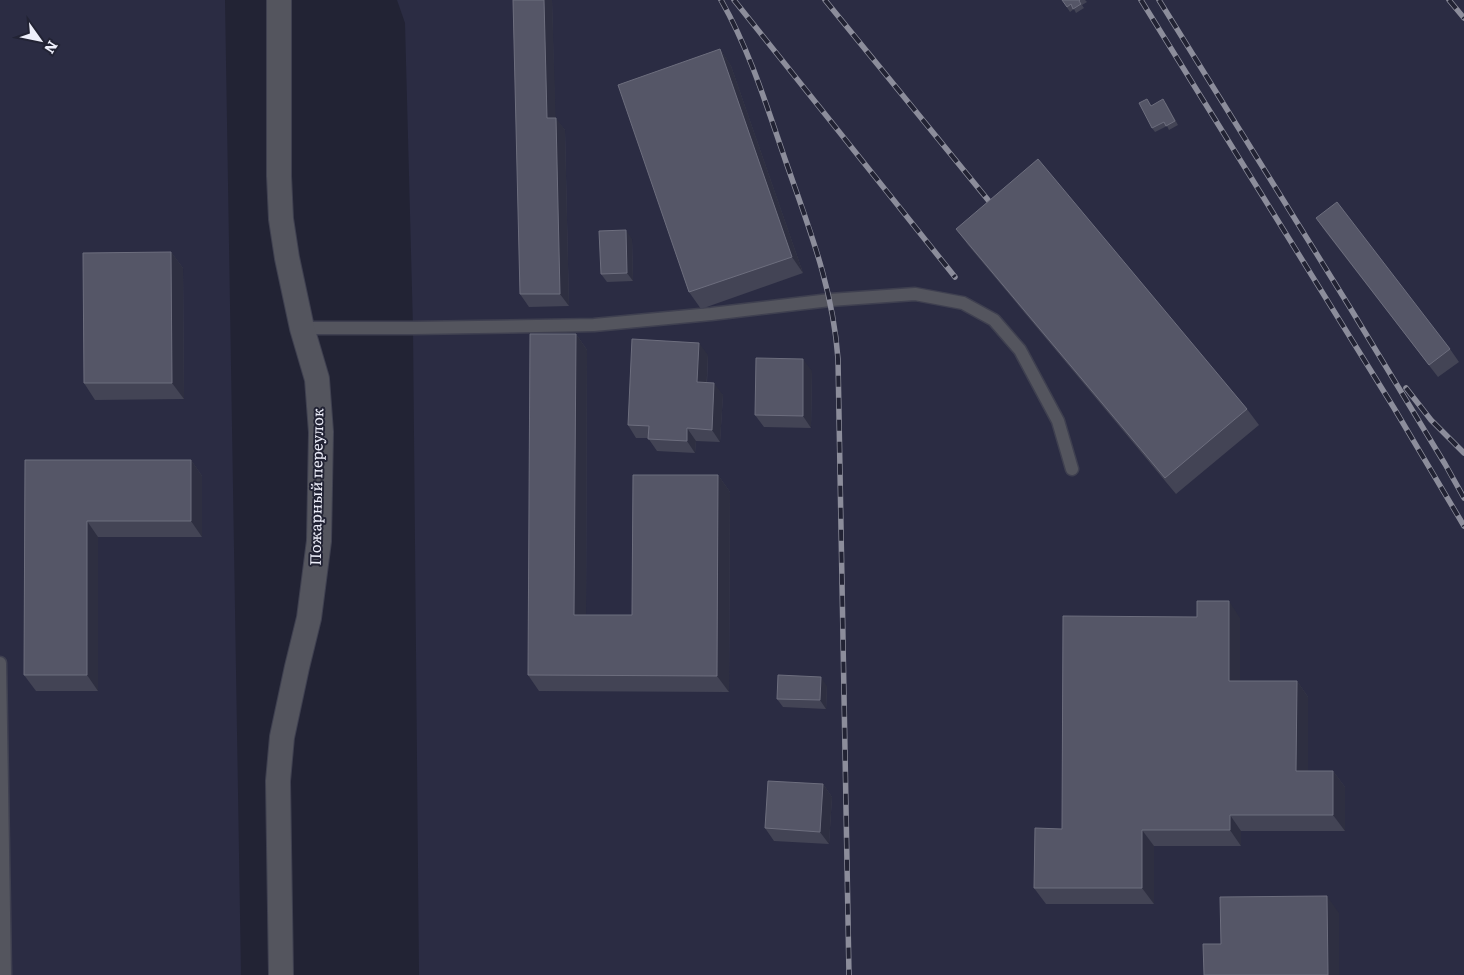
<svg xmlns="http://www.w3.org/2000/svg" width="1464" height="975" viewBox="0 0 1464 975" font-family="Literata,serif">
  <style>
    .built { fill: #2b2c43 }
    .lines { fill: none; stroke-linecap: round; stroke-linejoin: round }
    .service-casing { stroke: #3f4050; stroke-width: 15 }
    .minor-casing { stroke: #3f4050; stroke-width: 26 }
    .service { stroke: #54555e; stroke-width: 12 }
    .minor { stroke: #54555e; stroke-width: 24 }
    .rail-casing { stroke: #8c8d9b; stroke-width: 5.5 }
    .rail { stroke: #222334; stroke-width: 4; stroke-dasharray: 11; stroke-linecap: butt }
    .wall { fill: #434455 }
    .shaded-wall { fill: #2e2f41 }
    .building { fill: #555667; stroke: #6d6e7e }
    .labels { text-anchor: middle; stroke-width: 4; stroke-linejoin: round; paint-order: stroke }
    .street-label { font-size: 15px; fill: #eeeffb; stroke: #222334 }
  </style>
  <rect width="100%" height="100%" fill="#222334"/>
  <path class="built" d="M0 0H225L241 975H0Z
    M397 0H1464V975H419L413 328 405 23Z"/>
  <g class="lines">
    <defs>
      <path id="service" d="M302 328H413L594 325 711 314 830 300 915 294 963 303 994 320 1020 350 1058 421 1072 469
        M0 663 5 975"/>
      <path id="minor" d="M279 0V176L281 219 287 258 302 328 317 379 321 432 319 541 309 618 297 667 282 737 278 781 281 975"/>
    </defs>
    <use href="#service" class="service-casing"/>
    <use href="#minor" class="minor-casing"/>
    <use href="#service" class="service"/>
    <use href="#minor" class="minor"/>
    <defs>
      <path id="rail" d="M721 0C750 51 767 107 786 162 809 228 833 288 838 359L849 975
        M734 0 955 277
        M825 0 997 211
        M1141 0 1394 408 1464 526
        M1159 0 1349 306 1445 464 1464 498
        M1449 0 1464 18
        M1406 388 1431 420 1464 453"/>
    </defs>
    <use href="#rail" class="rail-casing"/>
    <use href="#rail" class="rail"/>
  </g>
  <path class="wall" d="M513 0H552L555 118 565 130 569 306 529 307 520 294Z
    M1062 0H1085L1087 2 1082 5 1084 8 1076 13 1074 9 1070 12Z
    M720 49 731 66 803 273 701 309 689 292Z
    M1166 103 1178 125 1169 130 1167 126 1155 132 1152 128V105Z
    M1316 218 1450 349 1459 362 1438 377 1325 231Z
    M956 229 1247 409 1259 425 1176 494 968 245Z
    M632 239 633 281 607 282 601 274Z
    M171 252 183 268 184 399 95 400 84 383Z
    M576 334 587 350 586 615H632L718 475 730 492 729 692 539 691 528 675Z
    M708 355 707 383 723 395 720 442 696 441 695 453 657 451 648 438H636L628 425Z
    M812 371 811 428 764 427 755 415Z
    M25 460H191L202 476V537H98V691H36L24 675Z
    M1240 618V681H1297L1308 697V771H1333L1345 787V831H1241V846H1154V904H1046L1034 888 1062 829Z
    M827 686 826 709 783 707 777 699Z
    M823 784 832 797 829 844 774 841 765 828Z"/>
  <path class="shaded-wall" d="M544 0H552L556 131 547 118Z
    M720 49 731 66 803 273 792 257Z
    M556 118 565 130 569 306 560 294Z
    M626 230 632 239 633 281 627 273Z
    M171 252 183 268 184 399 172 383Z
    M576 334 587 350 586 631 574 615Z
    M699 343 708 355 706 395 697 382Z
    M803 359 812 371 811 428 803 416Z
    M714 383 723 395 720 442 712 430Z
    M687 428 696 441 695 453 687 441Z
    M191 460 202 476V537L191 521Z
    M718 475 730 492 729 692 717 676Z
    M87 521 98 537V691L87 675Z
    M1229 601 1240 618V697L1229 681Z
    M821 677 827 686 826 709 820 700Z
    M1297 681 1308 697V787L1296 771Z
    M1333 771 1345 787V831L1333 815Z
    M823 784 832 797 829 844 820 832Z
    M1230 815 1241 831V846L1230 830Z
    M1142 830 1154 846V904L1142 888Z
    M1327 896 1339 913V975H1328Z"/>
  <path class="building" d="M513 0H544L547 118H556L560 294H520Z
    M1062 0H1080L1079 1 1081 4 1073 9 1071 4 1067 7Z
    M720 49 792 257 689 292 618 85Z
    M1147 99 1151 106 1163 99 1175 121 1166 126 1164 122 1152 128 1139 103Z
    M1038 159 1247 409 1165 478 956 229Z
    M1337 202 1450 349 1429 365 1316 218Z
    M626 230 627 273 601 274 599 231Z
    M171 252 172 383H84L83 253Z
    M530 334H576L574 615H632L633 475H718L717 676 528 675Z
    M632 339 699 343 697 382 714 383 712 430 687 428V441L648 439 649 426 628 425Z
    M756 358 803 359V416L755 415Z
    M25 460H191V521H87V675H24Z
    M1197 601H1229V681H1297L1296 771H1333V815H1230V830H1142V888H1034L1035 828 1062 829 1063 616 1197 617Z
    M778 675 821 677 820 700 777 699Z
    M768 781 823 784 820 832 765 828Z
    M1327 896 1328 975H1204L1203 944H1221L1220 897Z"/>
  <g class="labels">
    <g class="street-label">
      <text transform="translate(317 487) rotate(-89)" y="5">Пожарный переулок</text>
    </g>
  </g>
  <g transform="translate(40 40) rotate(123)" stroke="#222334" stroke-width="4" paint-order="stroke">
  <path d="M0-4L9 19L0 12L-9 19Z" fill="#eeeffb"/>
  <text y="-8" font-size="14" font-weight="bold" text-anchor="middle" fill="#eeeffb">N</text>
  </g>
</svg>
